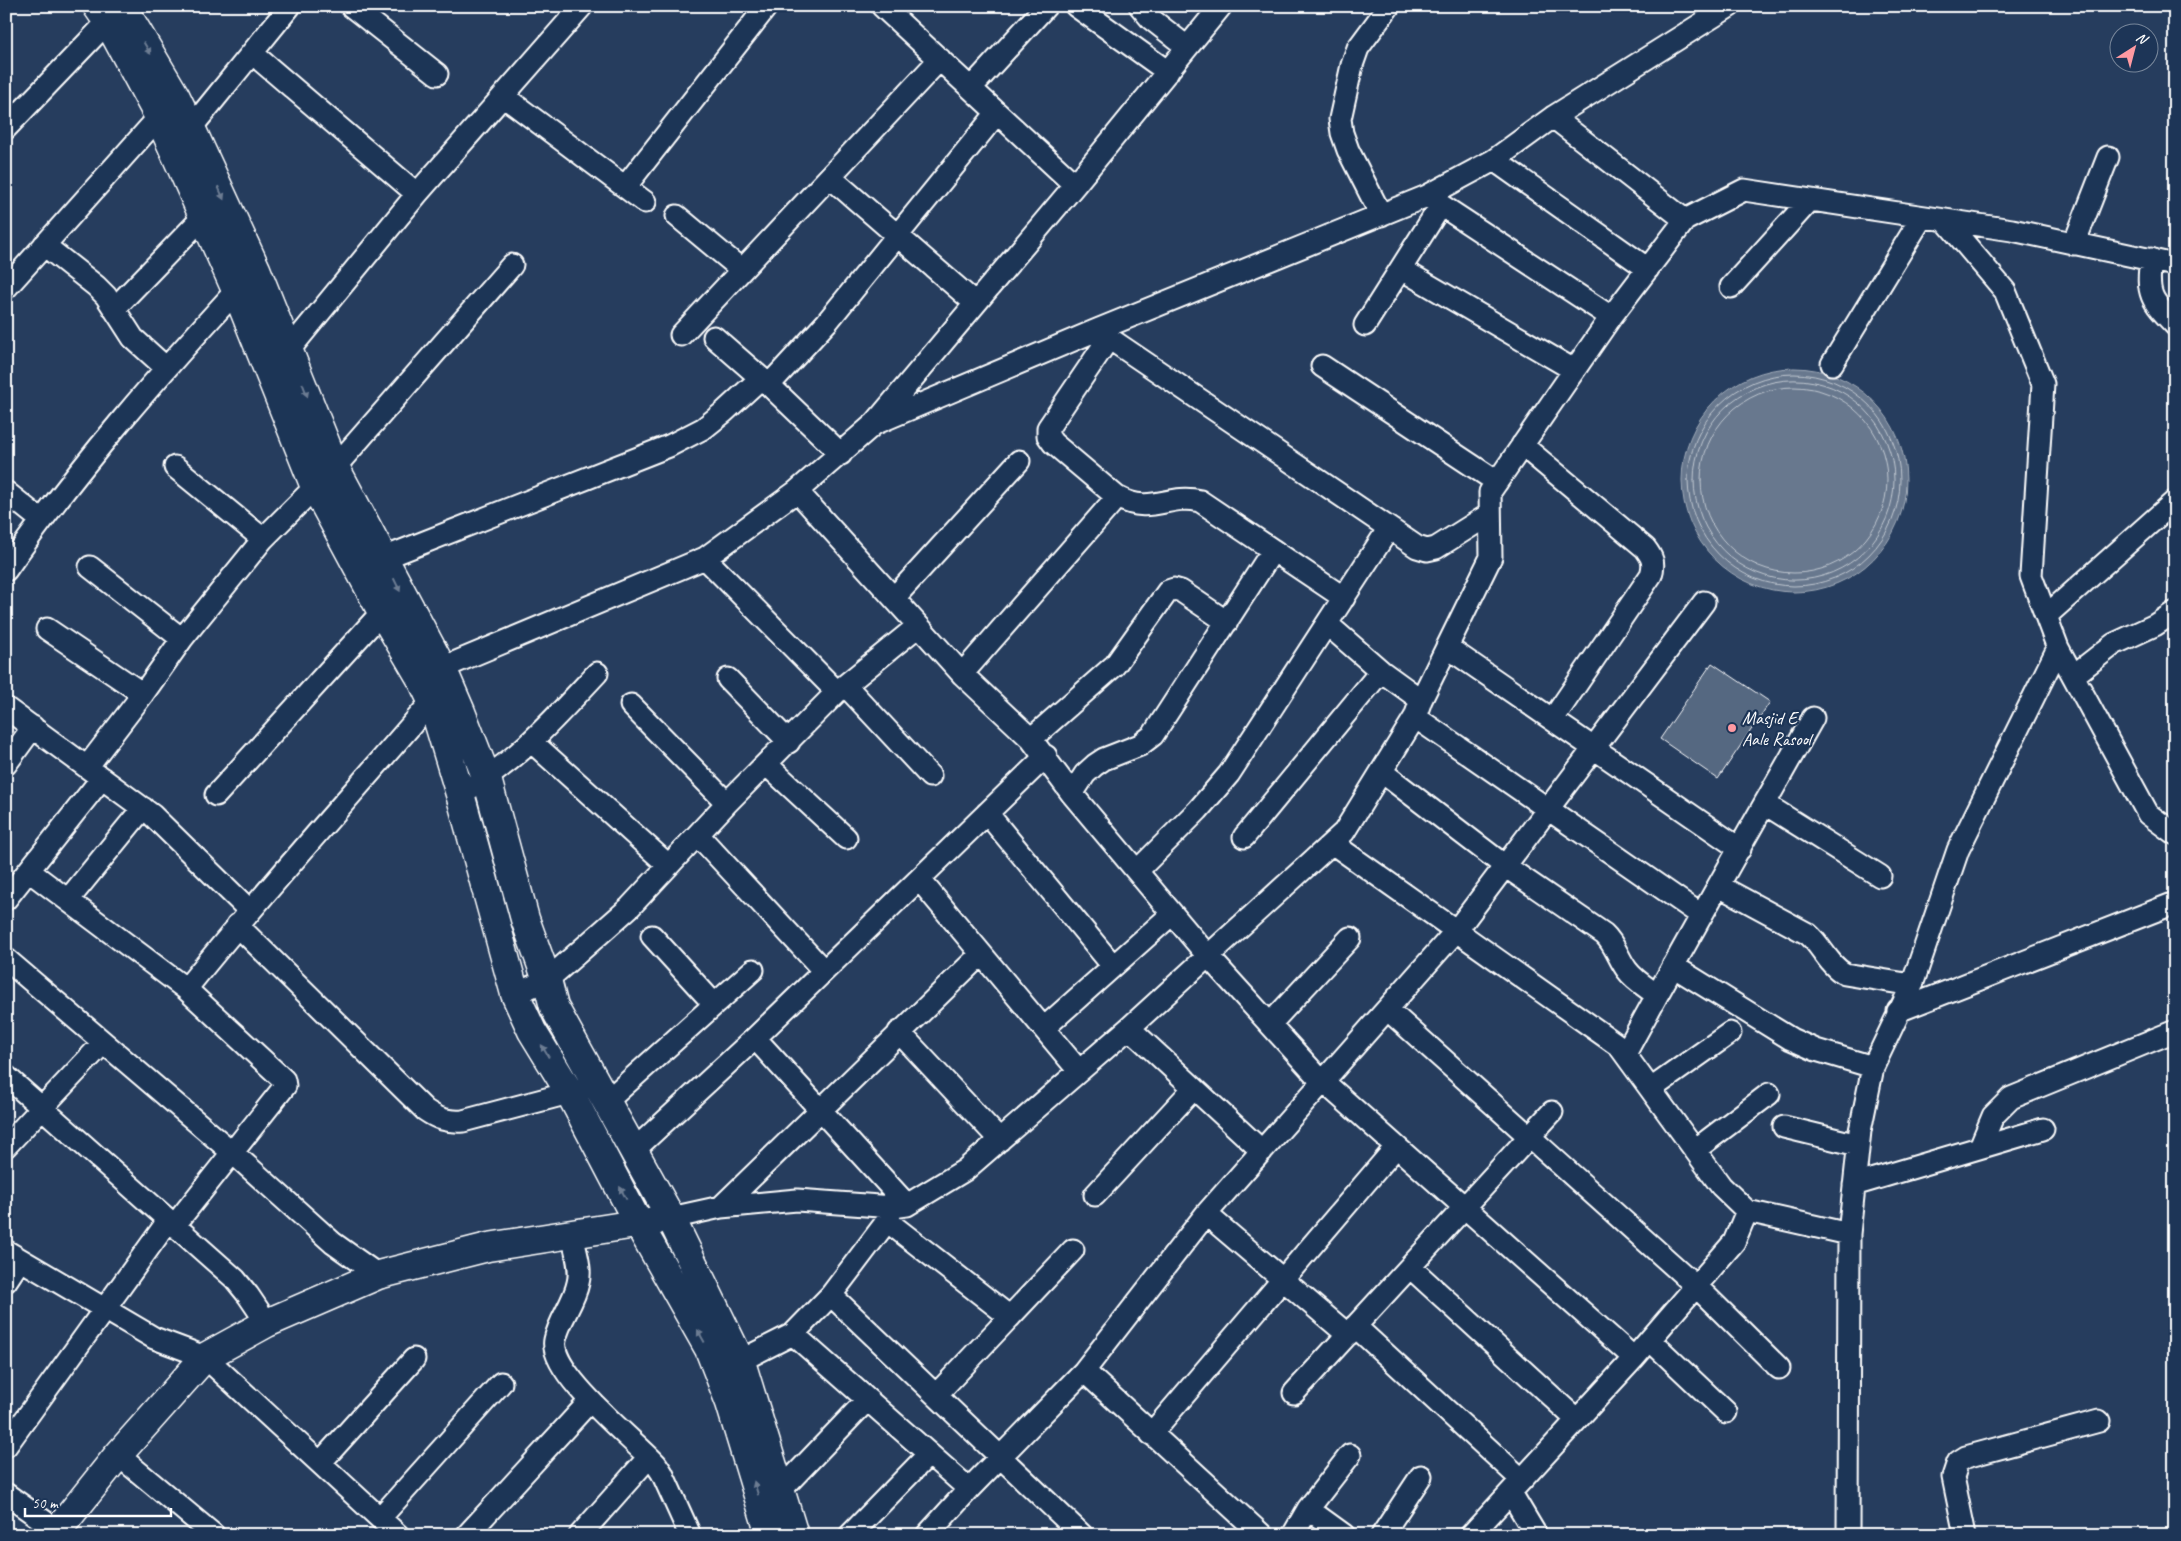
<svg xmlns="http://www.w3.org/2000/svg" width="2181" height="1541" viewBox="0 0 2181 1541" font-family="Caveat,sans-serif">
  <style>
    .water { fill: #67788e; stroke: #a4aebb }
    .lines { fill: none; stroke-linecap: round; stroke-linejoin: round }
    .shore { stroke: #c2c9d2; stroke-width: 1 }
    .building { fill: #556781; stroke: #fff }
    .street-casing { stroke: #fff; stroke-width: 25 }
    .secondary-casing { stroke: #fff; stroke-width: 31 }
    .street { stroke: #1d3557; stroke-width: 21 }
    .secondary { stroke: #1d3557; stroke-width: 28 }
    .oneway { fill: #6c7c92 }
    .poi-dot { fill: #ff9aa2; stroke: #1d3557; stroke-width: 2 }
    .labels { text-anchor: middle; stroke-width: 4.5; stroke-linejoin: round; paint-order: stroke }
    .poi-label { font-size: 18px; fill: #fff; stroke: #1d3557; text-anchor: start }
  </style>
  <rect width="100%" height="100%" fill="#263d5e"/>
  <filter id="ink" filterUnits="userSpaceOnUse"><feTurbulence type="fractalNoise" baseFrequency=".02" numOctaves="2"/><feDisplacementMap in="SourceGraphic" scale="10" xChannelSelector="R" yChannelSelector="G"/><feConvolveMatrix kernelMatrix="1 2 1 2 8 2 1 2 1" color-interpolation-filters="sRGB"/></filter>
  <g filter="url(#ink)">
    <path class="water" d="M1682 480a112 112 0 1 1 224 0a112 112 0 1 1-224 0Z"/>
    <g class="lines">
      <path class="shore" d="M1688 480a106 106 0 1 1 212 0a106 106 0 1 1-212 0Z
        M1694 480a100 100 0 1 1 200 0a100 100 0 1 1-200 0Z
        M1701 480a93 93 0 1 1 186 0a93 93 0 1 1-186 0Z"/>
    </g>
    <path class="building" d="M1712 663 1770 702 1718 779 1660 739Z"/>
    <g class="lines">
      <defs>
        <path id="street" d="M351 6 437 74
          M882 6 1075 185
          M1076 6 1168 72
          M1140 6 1151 19 1187 47
          M252 53 417 194
          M971 88 1046 6
          M503 96 645 202
          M1553 117 1685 220
          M6 128 117 12
          M191 128 290 6
          M1494 160 1648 269
          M830 177 975 303
          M625 187 767 6
          M1427 196 1611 317
          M1381 215 1348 150 1342 133 1340 119 1352 65 1358 48 1389 6
          M677 216 742 270
          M1945 220 2005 291 2043 384 2031 576 2058 648 2148 814 2175 834
          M2074 244 2108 157
          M44 245 96 286 106 296 133 338 165 367
          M2151 259C2146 294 2151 300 2175 325
          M1401 269 1574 370
          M1731 287 1810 200
          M6 288 168 107
          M114 309 203 217
          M1365 325 1441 205
          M1097 330 1417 547 1427 550 1436 548 1490 514
          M681 335 940 59
          M714 337 769 385 841 454
          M1109 338 1048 428V436L1053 443 1117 497C1152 516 1168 493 1200 501L1344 598
          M289 350 417 194 582 6
          M1832 364 1922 217
          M1322 366 1497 482
          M769 385 827 322 997 113
          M876 422 1075 185 1221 6
          M1522 445 1645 548C1652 557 1655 563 1651 575L1553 719
          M175 467 263 539
          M797 491 874 424 1097 330 1427 196 1494 160 1553 117 1730 6
          M6 492 41 520
          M705 558 837 692
          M370 566 384 558 669 446 704 428 724 412 761 378
          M90 567 182 639
          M6 570C78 467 161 372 246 280
          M894 598 1019 461
          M2046 616 2175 501
          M1327 624 1381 671 1421 700
          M47 629 143 694
          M1447 647 1740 849
          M962 674 1117 497
          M2073 676 2114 644 2155 625 2175 612
          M430 677 442 668 705 558 797 491 962 674 1031 739 1072 794 1207 955 1316 1075 1634 1358
          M728 679 789 742
          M846 686 930 776
          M631 705 727 803
          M6 708 152 815 249 910
          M1415 717 1701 915
          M1031 739 1115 665 1168 591 1174 589 1181 591 1227 622
          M532 742 668 865
          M6 764 33 727
          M766 764 846 838
          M87 767 143 694 182 639 263 539 335 467 512 265
          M1382 772 1505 866 1604 934C1615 944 1618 958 1627 970 1634 980 1646 987 1657 995
          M460 794C515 764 555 718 597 673
          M1072 794 1085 774 1095 765 1104 759 1140 745 1153 735 1273 550
          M216 795 382 612
          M1765 804 1880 876
          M987 813 1113 966
          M698 835 824 971
          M1244 837 1381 671
          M1332 843 1619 1046 1721 1186 1747 1211 1849 1234
          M29 871 186 989 284 1080 285 1086 174 1226
          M1137 871 1198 810 1229 774 1389 528
          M919 879 1079 1071
          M1719 886 1808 934C1822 946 1828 965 1845 974L1912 985
          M6 899 102 778
          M68 900 143 808
          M237 925 425 1110C438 1119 447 1122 463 1121L584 1089
          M652 936 714 1004
          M6 959 233 1153 333 1243 378 1275
          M1673 966 1791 1039 1816 1050 1873 1067
          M186 989C265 890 350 797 432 701
          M515 994 547 980 604 930 630 907 727 803 837 692 918 626
          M1387 1009 1696 1286 1779 1368
          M1898 1011 2175 903
          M1270 1024 1350 938
          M1044 1028 1172 914
          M1129 1028 1262 1151
          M899 1032 1000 1140
          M755 1038 907 1205
          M1625 1054C1686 941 1750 830 1813 718
          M6 1076 235 1279 248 1295 267 1323
          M1651 1089 1730 1033
          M607 1101 753 970
          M1784 1127 1858 1145
          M6 1146 103 1043
          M1980 1147 1993 1116 2011 1098 2175 1031
          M1695 1150 1769 1094
          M633 1151 755 1038 1046 756
          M1854 1185 2043 1129
          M1095 1195 1194 1088
          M721 1207 981 954
          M1206 1214 1348 1335
          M671 1218 721 1207 797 1200 893 1207 907 1205 965 1170 1129 1028 1344 832 1415 717 1421 700 1491 557 1490 492 1611 317 1685 220 1744 190 2012 230 2175 265
          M887 1221 1010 1317
          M572 1234C575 1250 582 1268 578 1283 574 1303 559 1320 555 1340 548 1372 634 1440 656 1464L662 1473 690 1535
          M6 1251 154 1338 205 1357 398 1535
          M1410 1267 1577 1420
          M6 1281 20 1260
          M831 1295 1082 1535
          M1355 1326 1522 1480
          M793 1334 969 1489
          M1650 1340 1726 1412
          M726 1368 793 1334 831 1295 887 1221 893 1207
          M1084 1371 1262 1535
          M1294 1393 1552 1112
          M936 1395 1073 1250
          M1151 1434 1396 1147
          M6 1446 168 1221
          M118 1455 214 1535
          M320 1463 414 1359
          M780 1491 867 1400
          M1511 1493 1536 1535
          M6 1494 58 1531
          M1308 1509 1344 1535
          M380 1518 501 1383
          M467 1535 590 1401
          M580 1535 649 1457
          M850 1535 929 1454
          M927 1535 969 1489 1084 1371 1206 1214 1456 931 1704 602
          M1293 1535 1308 1509 1350 1455
          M1382 1535 1421 1476
          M1471 1535 1634 1358 1734 1242 1747 1211
          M1848 1535 1849 1234 1860 1131 1873 1067 1912 985 1958 850 2058 648
          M1965 1535 1953 1477 1958 1462 1966 1457 2099 1421"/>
        <path id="secondary" d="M97 6 108 22 159 117 236 290 315 487 382 612 423 682 432 701 460 794 515 994 532 1031 570 1093 638 1223 709 1349 730 1403 770 1535
          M122 6 176 97 191 128 256 269 335 467 442 668 461 712 487 779 525 919 547 980 554 1007 671 1218 741 1362 794 1535
          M54 1535 118 1455 205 1357 267 1323 378 1275 488 1247 655 1221"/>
      </defs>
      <use href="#street" class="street-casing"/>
      <use href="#secondary" class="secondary-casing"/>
      <use href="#street" class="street"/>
      <use href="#secondary" class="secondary"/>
    </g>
    <defs><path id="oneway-solid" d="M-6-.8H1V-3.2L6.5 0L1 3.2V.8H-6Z" transform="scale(1.25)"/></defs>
    <g class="oneway">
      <use href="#oneway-solid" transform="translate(147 48) rotate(59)"/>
      <use href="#oneway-solid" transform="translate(221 193) rotate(66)"/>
      <use href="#oneway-solid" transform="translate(305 390) rotate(69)"/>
      <use href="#oneway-solid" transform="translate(397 585) rotate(64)"/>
      <use href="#oneway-solid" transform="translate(545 1051) rotate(-121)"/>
      <use href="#oneway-solid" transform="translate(623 1193) rotate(-118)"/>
      <use href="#oneway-solid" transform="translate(701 1336) rotate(-119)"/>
      <use href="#oneway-solid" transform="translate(756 1488) rotate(-107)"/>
    </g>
  </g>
  <circle class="poi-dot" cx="1732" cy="728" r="5"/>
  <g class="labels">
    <g class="poi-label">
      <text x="1742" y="724">Masjid E<tspan x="1742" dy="21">Aale Rasool</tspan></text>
    </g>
  </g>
  <rect width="2181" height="1541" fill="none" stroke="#1d3557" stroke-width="25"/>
  <rect x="12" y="12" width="2156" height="1516" fill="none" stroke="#fff" stroke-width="2" filter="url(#ink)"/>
  <g transform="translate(2134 48) rotate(36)"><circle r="24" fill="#1d3557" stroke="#77869a"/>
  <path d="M0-4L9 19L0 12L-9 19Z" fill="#ff9aa2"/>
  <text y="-8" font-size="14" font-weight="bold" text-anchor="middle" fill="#ffffff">N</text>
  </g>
  <path d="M25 1508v8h146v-8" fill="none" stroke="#ffffff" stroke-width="2.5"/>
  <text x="32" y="1508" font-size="15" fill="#ffffff" stroke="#1d3557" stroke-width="4" paint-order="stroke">50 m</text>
</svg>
